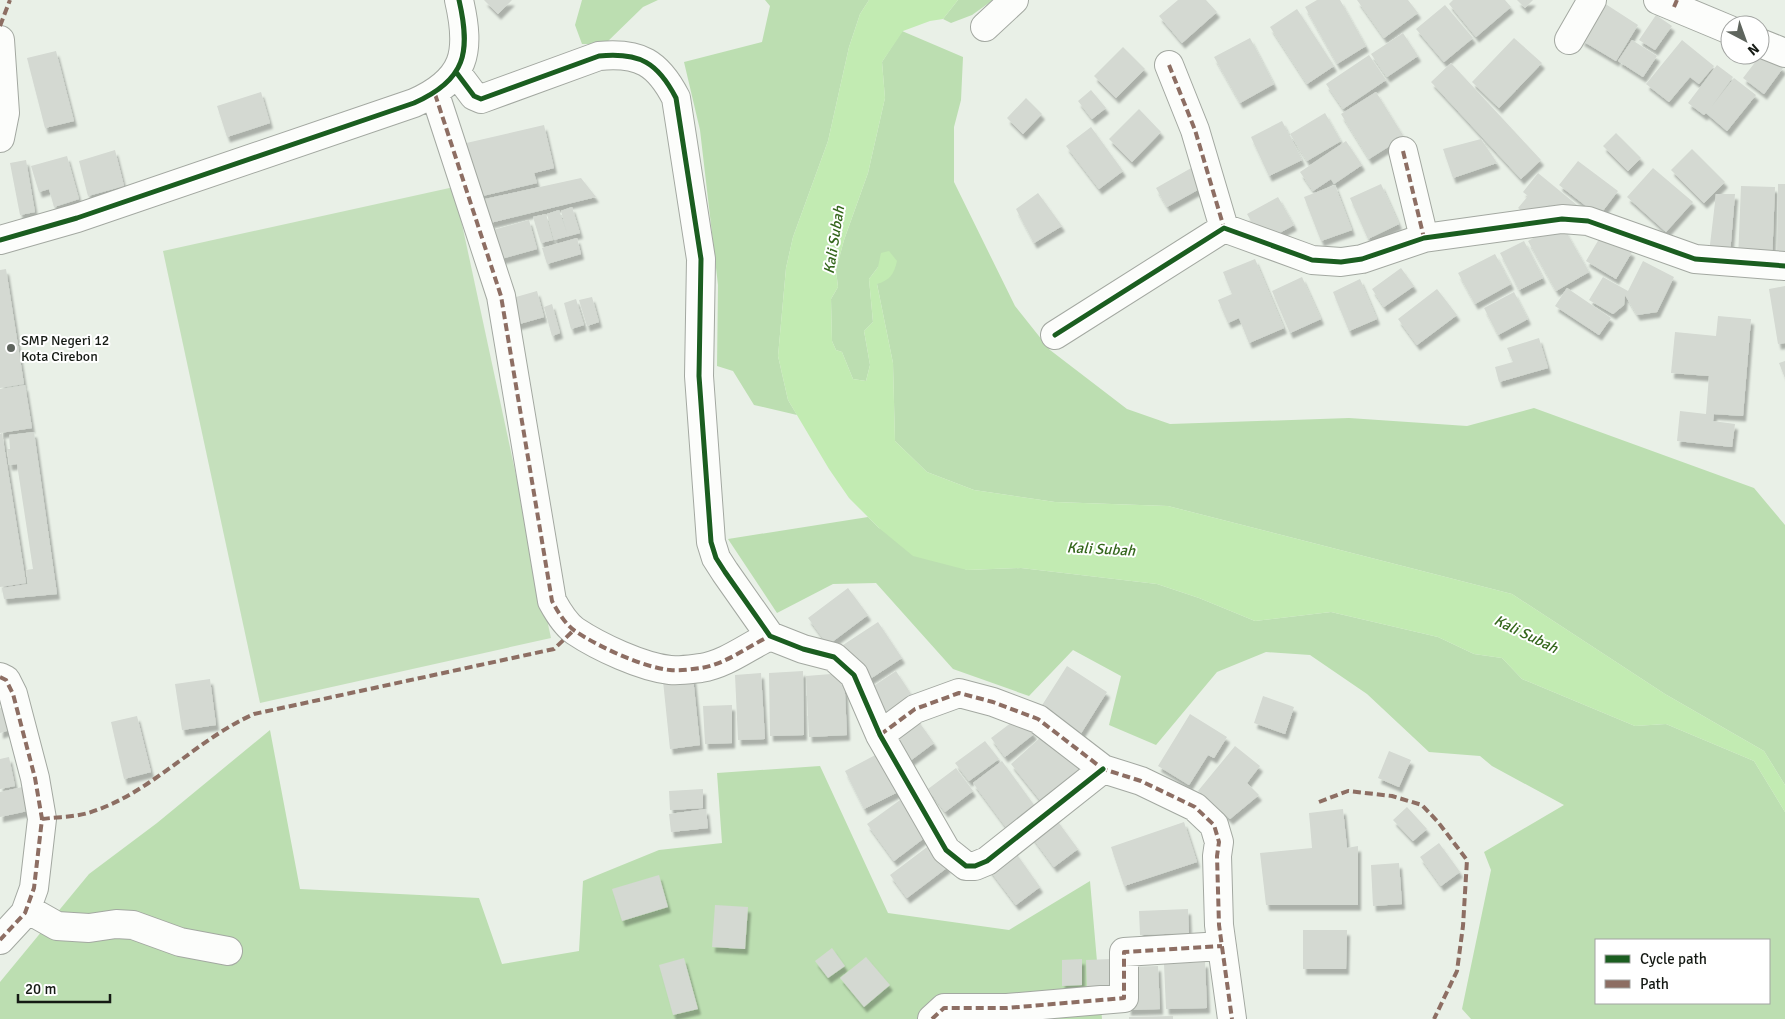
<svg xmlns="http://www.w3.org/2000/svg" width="1785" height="1019" viewBox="0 0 1785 1019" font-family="Signika,sans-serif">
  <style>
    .green { fill: #c5e0bc }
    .forest { fill: #bcdeb1; fill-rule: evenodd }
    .water { fill: #c2ebb2 }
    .building { fill: #d4d9d2; filter: url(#shadow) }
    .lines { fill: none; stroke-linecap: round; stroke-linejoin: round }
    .minor-casing { stroke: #a3a8a1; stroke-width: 30 }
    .minor { stroke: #fcfdfb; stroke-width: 28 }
    .quiet { stroke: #8d6e63; stroke-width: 4; stroke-dasharray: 8 4; stroke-linecap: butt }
    .cycleway-casing { stroke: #fff; stroke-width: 8 }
    .cycleway { stroke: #1b5e20; stroke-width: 5 }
    .poi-dot { fill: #5f655e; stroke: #fff; stroke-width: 2 }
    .labels { text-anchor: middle; stroke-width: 4; stroke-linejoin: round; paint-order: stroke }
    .poi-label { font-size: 14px; fill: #151a14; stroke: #fff; text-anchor: start }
    .water-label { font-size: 15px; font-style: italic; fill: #34661c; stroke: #fff }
  </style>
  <defs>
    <filter id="shadow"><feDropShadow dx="3" dy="5.5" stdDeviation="1" flood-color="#0004"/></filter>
  </defs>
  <rect width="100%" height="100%" fill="#e9f0e7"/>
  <path class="green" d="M454 187 551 638 260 703 163 251Z"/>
  <path class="forest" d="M582 0H658L643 7 605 44H582L575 25Z
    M765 0H869L860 14 849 47 828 141 793 237 786 268 778 356 788 400 797 415 754 405 733 371 717 366 718 285 700 130 684 62 762 42 770 6Z
    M958 0H993L972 15 951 23 943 19Z
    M902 31 963 57 961 100 954 127V182L1015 306 1050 350 1127 409 1170 424 1349 418 1467 426 1534 408 1754 488 1785 525V785L1764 751 1665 694 1512 594 1168 506 1055 502 974 490 927 472 895 441 893 363 877 284 878 267 869 279 873 322 864 331 870 365 866 381 853 379 842 352 836 350 832 341 831 299 838 287 836 270 844 240 868 173 885 98 882 62Z
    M868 517 879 528 967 570 1021 568 1157 584 1199 598 1255 621 1331 612 1438 637 1474 654 1502 658 1522 679 1635 726 1666 724 1754 761 1785 812V1019H1471L1462 1009 1491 870 1484 852 1564 805 1492 766 1480 756 1429 752 1367 694 1310 655 1266 652 1217 672 1156 745 1109 725 1121 676 1073 650 1029 696 953 669 876 583 833 584 777 613 728 539ZM1596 940H1769V1003H1596Z
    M270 730 300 889 479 898 502 964 579 951 583 881 659 850 722 843 717 773 820 766 888 913 1009 930 1090 881 1102 1019H0V982L89 874 157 823Z"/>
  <path class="water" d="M869 0H958L943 19 930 21 903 31 882 62 885 98 868 173 844 240 836 270 838 287 831 299 832 341 836 350 842 352 853 379 866 381 870 365 864 331 873 322 869 279 878 267 881 253 889 251 897 261C894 274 890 280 877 284L893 363 895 441 927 472 974 490 1055 502 1168 506 1512 594 1665 694 1764 751 1785 785V812L1754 761 1666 724 1635 726 1522 679 1502 658 1474 654 1438 637 1331 612 1255 621 1199 598 1157 584 1021 568 967 570 913 556 879 528 849 498 829 469 788 400 778 356 786 268 793 237 828 141 849 47 860 14Z"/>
  <path class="building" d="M484 0H512L498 14Z
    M1178 0H1206L1217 12 1182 43 1159 16Z
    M1317 0H1340L1366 46 1337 64 1305 7Z
    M1357 0H1408L1418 13 1384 38Z
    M1453 0H1505L1511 7 1476 37 1449 4Z
    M1517 0H1533L1525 8Z
    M1604 3 1638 25 1616 61 1581 40Z
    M1445 5 1473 38 1444 62 1416 29Z
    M1297 9 1334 66 1307 84 1270 27Z
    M1656 15 1672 26 1655 50 1639 40Z
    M1403 33 1418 56 1387 77 1371 54Z
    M1250 38 1274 84 1240 103 1214 57Z
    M1514 38 1542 63 1499 108 1472 82Z
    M1632 40 1657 56 1643 77 1618 61Z
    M1682 40 1714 66 1699 84 1690 77 1669 102 1646 84Z
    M1123 47 1145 69 1116 98 1094 76Z
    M56 51 74 121 45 128 27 58Z
    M1763 52 1783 68 1764 94 1743 78Z
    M1369 55 1386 80 1343 109 1326 84Z
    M1451 63 1541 160 1521 179 1431 82Z
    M1717 65 1733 77 1712 106 1734 78 1756 95 1727 131 1706 113 1704 115 1688 103Z
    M1091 90 1106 108 1092 119 1078 101Z
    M261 92 270 123 227 137 217 106Z
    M1376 92 1404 137 1369 159 1341 114Z
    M1026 98 1042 114 1023 134 1007 118Z
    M1139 109 1161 132 1132 162 1109 139Z
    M1325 113 1341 141 1307 161 1290 134Z
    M1282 121 1302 160 1269 176 1251 137Z
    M544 125 554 168 534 173 537 183 474 198 462 144Z
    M1091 127 1123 171 1099 189 1066 146Z
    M1616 133 1641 158 1628 171 1603 146Z
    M1481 139 1497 163 1453 178 1443 149Z
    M1346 141 1362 165 1334 184 1331 179 1313 191 1300 172Z
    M1692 149 1725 182 1704 203 1671 170Z
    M115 150 124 186 88 196 79 161Z
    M67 156 79 199 54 207 49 189 39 192 31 166Z
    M26 160 35 212 20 215 10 163Z
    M1578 161 1618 191 1599 216 1559 185Z
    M1193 167 1203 187 1167 207 1156 188Z
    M1653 168 1693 202 1666 232 1627 197Z
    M1538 173 1577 205 1566 219 1549 205 1535 221 1518 208 1528 196 1523 192Z
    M581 178 596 197 490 223 485 199Z
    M1381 184 1399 224 1368 239 1350 198Z
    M1778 184H1785V253H1777Z
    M1335 185 1352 230 1321 241 1304 197Z
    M1741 186 1775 187 1772 262 1738 260Z
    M1038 193 1062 226 1034 243 1016 209Z
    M1716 194H1735L1730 254 1709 253Z
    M1278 197 1294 225 1263 242 1247 214Z
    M572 207 580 233 554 240 547 214 559 210 567 233 561 211Z
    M546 214 553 240 541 243 533 217Z
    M529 220 537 249 501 259 493 230Z
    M1561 223 1589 272 1556 291 1528 241Z
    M1602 234 1632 252 1616 279 1586 261Z
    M577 238 581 254 547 264 542 248Z
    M1524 241 1543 278 1519 290 1500 253Z
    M1495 254 1511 284 1475 304 1458 273Z
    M1255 259 1284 328 1249 343 1239 318 1228 323 1218 300 1232 294 1223 272Z
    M1643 261 1674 277 1657 312 1637 315 1625 295 1624 305 1613 314 1589 300 1603 277 1628 291Z
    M1401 268 1414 286 1384 307 1372 289Z
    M6 269 24 384 0 388V270Z
    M1302 277 1321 319 1290 333 1272 291Z
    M1360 279 1377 319 1349 331 1333 292Z
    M1785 286V343L1778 344 1769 289Z
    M1567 288 1611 318 1599 335 1555 306Z
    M1437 289 1457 315 1417 345 1398 319Z
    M537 291 544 317 516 325 509 299Z
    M1514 292 1528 319 1498 335 1484 308Z
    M592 297 599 322 587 326 579 300Z
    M576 299 584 325 571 329 564 303Z
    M552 304 560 333 552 336 544 307Z
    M1718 316 1751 319 1743 416 1714 414 1713 421 1735 424 1732 447 1677 441 1680 411 1706 414 1709 376 1671 373 1675 332 1716 336Z
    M1539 338 1548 368 1499 382 1495 367 1513 362 1507 348Z
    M1785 361V378L1779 363Z
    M25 385 32 428 0 433V389Z
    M34 432 57 594 4 599 2 588 28 584 26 570 33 569 17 464 9 465 7 449H10L9 435Z
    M2 433 26 583 0 587V434Z
    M848 588 868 615 828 645 808 618Z
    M878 622 902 658 867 681 843 645Z
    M1067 666 1107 692 1080 735 1039 710Z
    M803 671 804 735 770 736 769 673Z
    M896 671 913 697 886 715 869 689Z
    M761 673 765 739 738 740 735 675Z
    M844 673 847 735 809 737 806 676Z
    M693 677 700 745 670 749 663 681Z
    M210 679 216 725 182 730 175 684Z
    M1263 696 1294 707 1285 734 1254 723Z
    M732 705V743L705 744 703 706Z
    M6 706 13 729 0 733V708Z
    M1190 714 1227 737 1214 758 1208 755 1189 785 1158 766Z
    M137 716 151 772 124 779 111 722Z
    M1020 716 1034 734 1005 757 991 738Z
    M916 718 934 743 906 764 887 739Z
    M1042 736 1084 773 1044 805 1011 764Z
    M985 741 999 759 969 781 955 763Z
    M1235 746 1260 766 1247 783 1259 795 1230 819 1198 791Z
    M883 751 902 790 864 809 845 771Z
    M1389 751 1411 760 1399 787 1378 778Z
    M9 757 15 786 0 789V759Z
    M1002 761 1037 809 1008 830 973 783Z
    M956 768 973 791 945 812 928 789Z
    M27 786 32 810 0 817V792Z
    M703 789V808L670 810 669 791Z
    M900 800 927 836 894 861 867 824Z
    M1407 807 1427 829 1413 841 1393 820Z
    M706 809 708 828 671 832 669 814Z
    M1343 809 1347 848 1358 846V905H1266L1260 853 1312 848 1309 813Z
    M1053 815 1078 849 1054 867 1029 833Z
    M1184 822 1197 862 1124 886 1111 847Z
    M1439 843 1460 872 1441 886 1420 857Z
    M931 844 948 867 907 898 890 875Z
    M1013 849 1040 887 1016 905 988 868Z
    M1399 863 1402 904 1373 906 1371 865Z
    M659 875 668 907 622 921 612 889Z
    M715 905 748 907 745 949 712 947Z
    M1188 909 1189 933 1140 935 1139 911Z
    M1303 930H1347L1346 969H1303Z
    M832 948 845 966 828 978 815 961Z
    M866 957 890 985 864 1007 840 978Z
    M684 958 698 1009 673 1015 659 965Z
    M1082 959V985L1062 986V960Z
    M1111 959V986L1087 987 1086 960Z
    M1205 962 1207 1008 1166 1009 1164 964Z
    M1158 966 1160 1009 1128 1010 1127 967Z
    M1173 1016V1019H1129V1017Z"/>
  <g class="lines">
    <defs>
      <path id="minor" d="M1658 0 1730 30
        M985 27 1014 0
        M0 40 5 113 0 138
        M1569 40 1592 0
        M1760 43 1785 53
        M1169 65 1195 130 1224 228
        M456 72 474 96 481 99 599 56C640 52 658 63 676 98L701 259 699 376 711 542 716 558 725 572 770 636 803 649 834 657 854 675 880 735 946 850 966 866H975L987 861 1103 769
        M435 94 501 296 552 601C558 612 565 624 575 631 599 647 642 667 670 670 680 671 692 669 701 668 726 664 747 647 770 636
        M1403 151 1424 238
        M0 240 77 218 414 103C466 80 471 52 459 0
        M1055 335 1224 228 1312 260 1341 262 1362 259 1424 238 1562 219 1588 221 1695 259 1785 266
        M0 677 6 680 13 694 35 778 42 819 34 888 25 913 0 940
        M880 735 915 709 959 693 993 702 1038 719 1103 769 1141 781 1195 807 1214 825 1219 842 1217 856 1219 925 1232 1019
        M27 909 57 926 89 928 116 924 133 925 180 942 228 951
        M932 1019 944 1008H1007L1124 998V952L1222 946"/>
    </defs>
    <use href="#minor" class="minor-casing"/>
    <use href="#minor" class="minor"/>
    <path class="quiet" d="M1674 7 1677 0
      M0 26 10 0
      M1169 65 1195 130 1224 228
      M435 94 501 296 552 601C558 612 565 624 575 631 599 647 642 667 670 670 680 671 692 669 701 668 726 664 747 647 770 636
      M1403 151 1424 238
      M0 677 6 680 13 694 35 778 42 819 34 888 25 913 0 940
      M880 735 915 709 959 693 993 702 1038 719 1103 769 1141 781 1195 807 1214 825 1219 842 1217 856 1219 925 1232 1019
      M1319 802 1348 791 1392 796 1422 805 1438 822 1467 860 1463 926 1457 971 1434 1019
      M42 819C57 817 74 817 88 813 151 794 195 740 254 714L554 649 574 630
      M932 1019 944 1008H1007L1124 998V952L1222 946"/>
    <defs>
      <path id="cycleway" d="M456 72 474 96 481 99 599 56C640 52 658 63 676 98L701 259 699 376 711 542 716 558 725 572 770 636 803 649 834 657 854 675 880 735 946 850 966 866H975L987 861 1103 769
        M0 240 77 218 414 103C466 80 471 52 459 0
        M1055 335 1224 228 1312 260 1341 262 1362 259 1424 238 1562 219 1588 221 1695 259 1785 266"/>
    </defs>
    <use href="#cycleway" class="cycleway-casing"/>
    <use href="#cycleway" class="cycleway"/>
  </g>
  <circle class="poi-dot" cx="11" cy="348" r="5"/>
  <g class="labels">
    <g class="poi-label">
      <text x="21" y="345">SMP Negeri 12<tspan x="21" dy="16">Kota Cirebon</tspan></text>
    </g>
    <g class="water-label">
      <text transform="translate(834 240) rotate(-81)" y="5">Kali Subah</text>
      <text transform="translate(1101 549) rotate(3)" y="5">Kali Subah</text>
      <text transform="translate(1526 634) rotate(26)" y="5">Kali Subah</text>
    </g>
  </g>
  <rect x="1595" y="939" width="175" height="65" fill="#ffffff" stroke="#a1a3a1"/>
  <rect x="1605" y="955" width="25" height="8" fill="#1b5e20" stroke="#a1a3a1"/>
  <text x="1640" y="964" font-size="15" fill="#151a14">Cycle path</text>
  <rect x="1605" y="980" width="25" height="8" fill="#8d6e63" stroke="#a1a3a1"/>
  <text x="1640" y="989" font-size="15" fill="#151a14">Path</text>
  <g transform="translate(1745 40) rotate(139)"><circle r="24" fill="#ffffff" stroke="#a1a3a1"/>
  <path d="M0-4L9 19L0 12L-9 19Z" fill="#5f655e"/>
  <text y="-8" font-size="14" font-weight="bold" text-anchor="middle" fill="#151a14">N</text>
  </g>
  <path d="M18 994v8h92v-8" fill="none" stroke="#151a14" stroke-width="2.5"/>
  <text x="25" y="994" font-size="15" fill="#151a14" stroke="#ffffff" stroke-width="4" paint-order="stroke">20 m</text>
</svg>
